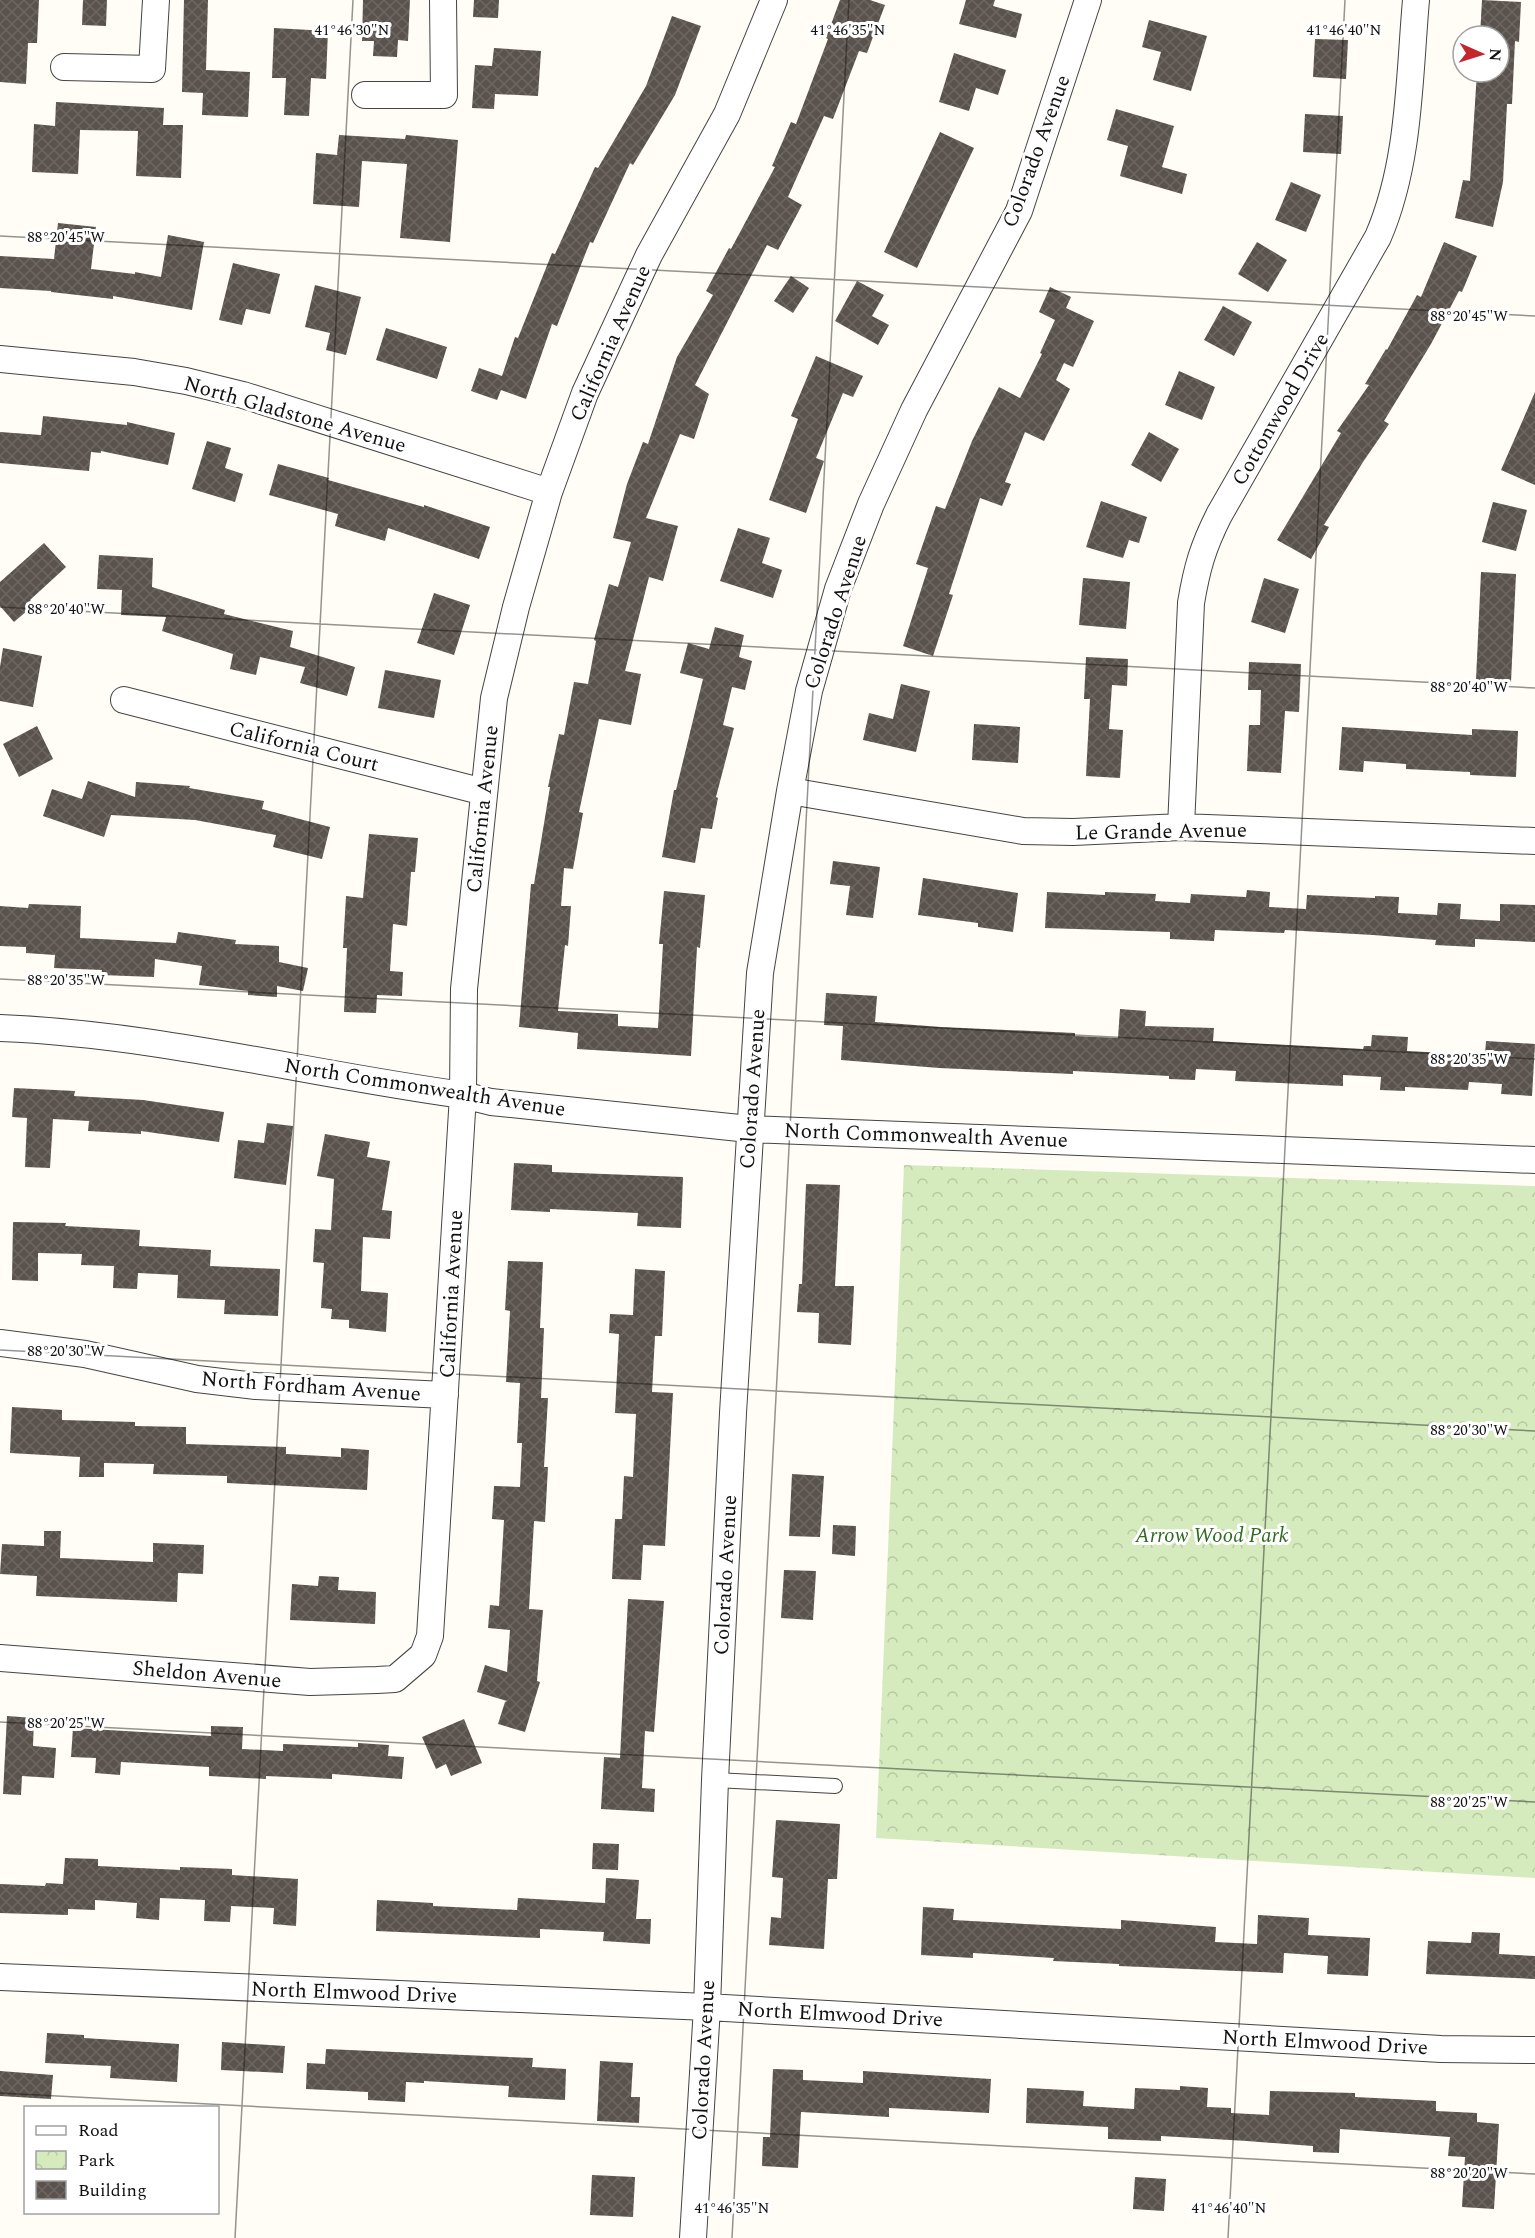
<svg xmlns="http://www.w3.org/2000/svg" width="1535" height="2238" viewBox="0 0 1535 2238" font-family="Spectral,serif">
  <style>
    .park { fill: url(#park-crowns) }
    .building { fill: url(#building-cross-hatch) }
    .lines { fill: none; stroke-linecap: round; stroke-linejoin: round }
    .lane-casing { stroke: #444; stroke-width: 16 }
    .street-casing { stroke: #444; stroke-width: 28 }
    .lane { stroke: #fff; stroke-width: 14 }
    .street { stroke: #fff; stroke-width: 26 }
    .ticks { fill: none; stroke: #111; stroke-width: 1.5; stroke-opacity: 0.45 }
    .labels { text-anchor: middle; stroke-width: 6; stroke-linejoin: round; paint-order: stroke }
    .street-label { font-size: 21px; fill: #111; stroke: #fff }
    .park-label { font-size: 21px; font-style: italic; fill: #2f6b1f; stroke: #fff }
    .ticks-label { font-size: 15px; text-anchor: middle; fill: #111; stroke: #fff; stroke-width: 6; stroke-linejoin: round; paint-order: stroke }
  </style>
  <defs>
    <pattern id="park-crowns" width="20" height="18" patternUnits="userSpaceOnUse" patternTransform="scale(1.5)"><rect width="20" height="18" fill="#d5ebbd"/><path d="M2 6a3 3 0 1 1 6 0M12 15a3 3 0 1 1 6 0" fill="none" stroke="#b6c8a1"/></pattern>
    <pattern id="building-cross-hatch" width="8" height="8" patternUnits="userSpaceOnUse" patternTransform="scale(1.5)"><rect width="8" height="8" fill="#5a524d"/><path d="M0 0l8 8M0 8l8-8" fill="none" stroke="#6d6662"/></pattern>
  </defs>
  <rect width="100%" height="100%" fill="#fffdf5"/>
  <path class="park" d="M904 1165 1535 1186V1878L876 1838Z"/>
  <path class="building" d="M0 0H39L37 43H28L26 84 0 82Z
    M83 0H107L106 26 82 25Z
    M184 0H208L206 70 250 72 248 117 202 115 203 93 182 92Z
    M363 0H410L408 41 398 40 397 57 373 56 374 41H362Z
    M474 0H499L498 18 473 17Z
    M840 0H870L885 5 867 53 859 51 833 119 824 116 788 197 802 205 778 250 767 245 695 385 709 394 694 439 680 434 646 518 678 526 663 581 649 577 625 671 641 674 631 725 599 719 579 812 583 813 573 869 564 868 561 906H571L568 946 565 945 558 1011 618 1014V1026L658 1028 663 944H659L664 891 705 895 700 948 697 947 691 1056 577 1049 578 1033 519 1027 531 884H534L550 787H548L559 734 564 735 574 682 588 684 596 641 594 640 609 584 618 587 631 542 613 538 627 484 643 442 648 444 677 357 713 295 706 291 729 248 731 249 775 167 772 166 791 122 796 124 828 39 826 38Z
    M966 0H995L993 6 1022 14 1016 38 959 24Z
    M1482 0 1521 2 1519 42 1515 41 1512 104H1507L1503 182 1493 227 1455 218 1463 180 1470 181 1477 72H1499V36H1480Z
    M672 16 701 26 675 95 633 165 630 163 593 243 590 242 557 326 552 324 526 399 501 390 497 400 471 391 479 368 502 376 515 337 518 338 552 253 555 254 595 167 598 168 646 86Z
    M1149 20 1207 36 1191 91 1153 80 1161 52 1142 47Z
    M274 28 328 31 326 79 311 78 309 116 284 115 286 78H272Z
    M1315 39 1348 40 1346 79 1313 77Z
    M494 48 541 51 538 96 495 94 494 109 472 108 475 65 492 66Z
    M954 53 1006 70 998 95 976 88 969 111 939 102Z
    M56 102 164 108 163 125H183L181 178 136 176 138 131 80 130 78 174 32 172 34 124 55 126Z
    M1116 109 1174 126 1162 167 1187 174 1182 194 1120 176 1128 146 1107 140Z
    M1305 114 1343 116 1341 154 1303 152Z
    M940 132 974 148 917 268 884 252Z
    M339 135 405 139 406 135 458 140 450 242 400 238 407 164 362 161 359 207 313 204 316 153 337 155Z
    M1291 182 1321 195 1306 232 1275 220Z
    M58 223 96 227 91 269 135 274V272L161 277 168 235 204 242 192 310 113 296V299L51 292V291L0 288V256L54 259Z
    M1257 242 1287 260 1268 292 1238 274Z
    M1444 242 1477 256 1462 292 1459 291 1431 344 1384 421 1389 424 1363 462 1324 525 1329 527 1311 559 1277 540 1341 433 1337 431 1369 385 1365 384 1386 349 1387 350 1417 295 1421 297Z
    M233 263 280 274 270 314 246 309 242 325 219 320Z
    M791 276 809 288 793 313 774 301Z
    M857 281 884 295 872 316 889 325 878 345 835 321Z
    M315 285 361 297 346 355 326 350 330 333 305 327Z
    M1050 287 1071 297 1066 308 1094 321 1073 367 1064 363 1056 380 1070 389 1044 441 1025 432 1005 482 1011 484 1002 506 980 498 949 594 953 595 933 656 903 646 928 568 916 564 936 506 945 509 972 441 999 387 1020 398 1042 354 1040 353 1055 320 1039 312Z
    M1223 306 1252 322 1234 356 1204 340Z
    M386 328 447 347 437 379 376 360Z
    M816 356 863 376 853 397 843 393 816 458 824 461 806 513 769 500 798 419 791 416Z
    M1179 371 1215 387 1202 420 1165 405Z
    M1535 392V485L1501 470Z
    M43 416 127 425V422L175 433 168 465 101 451V453L91 452 89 471 0 463V432L41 435Z
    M1149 432 1179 449 1161 482 1131 465Z
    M207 441 231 448 225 468 243 474 235 502 192 489Z
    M278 464 329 478 328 480 424 507V505L490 527 479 559 388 528 385 541 335 526 338 514 269 495Z
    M1101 501 1147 517 1139 543 1129 540 1123 558 1086 547Z
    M1493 502 1527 510 1516 551 1482 542Z
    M738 528 770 538 762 563 782 570 773 598 720 581Z
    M44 543 66 567 30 600 34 605 14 622 0 606V582Z
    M99 555 153 558 152 587 225 610 224 614 293 631 290 647 355 667 347 696 300 683 305 667 260 657 256 675 230 669 233 654 162 631 166 617 121 615 122 590 97 589Z
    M1481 572 1516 574 1511 682 1476 680Z
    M1083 578 1130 582 1126 629 1079 625Z
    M1264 578 1299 589 1285 633 1251 622Z
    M434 593 470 605 454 655 417 643Z
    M715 627 744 635 739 657 752 661 745 690 732 687 723 725 734 728 716 797 718 798 712 829 701 828 695 863 662 857 674 790H676L703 679 680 673 688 643 709 649Z
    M3 648 42 656 33 707 0 701V667Z
    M1086 657 1128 659 1127 686 1112 685 1109 729 1123 730 1120 778 1086 776 1090 699H1084Z
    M1249 662 1301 664 1299 712 1285 711 1281 773 1247 771 1249 725H1260L1261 690H1248Z
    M385 670 441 680 434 718 378 708Z
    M901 684 930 691 916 752 863 740 869 713 893 719Z
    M974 724 1020 727 1018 763 972 760Z
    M37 726 53 759 19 777 3 744Z
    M1342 727 1472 735V729L1518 731 1516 777 1470 775V772L1406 769V764L1364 761 1363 772 1339 770Z
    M88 781 135 797 136 782 190 786 189 788 264 801 262 809 330 827 322 859 273 847 276 835 195 820 111 815 104 837 43 816 52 789 82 799Z
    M369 834 418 838 415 872H411L407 926 393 924 390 971 403 972 402 996 377 995 376 1013 344 1012 347 948H343L346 896 363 898Z
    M833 861 880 867 873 918 846 915 850 886 830 884Z
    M923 878 1018 893 1013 932 978 927V923L918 915Z
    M1247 890 1270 892 1269 907 1306 909 1307 895 1375 898V896L1399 897 1398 913 1437 915 1438 903 1461 904 1460 919 1500 921V904L1535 905V942L1475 939V947L1435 945 1436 940 1373 935 1285 930 1284 933 1215 930 1214 941 1170 939V932L1045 928 1047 892 1105 895V892L1156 894 1155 901 1190 903 1191 894 1246 897Z
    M29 904 81 906 80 938 176 943 178 932 236 940 235 944 279 946V962L308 968 303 991 277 986V997L248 995V991L199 985 202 966 155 959 154 977 101 975 102 970 54 968 55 955 26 953V947L0 946V906L28 908Z
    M826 993 877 996 875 1022 941 1027 1075 1033V1036L1118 1038 1120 1009 1146 1011 1145 1026 1214 1028 1213 1041 1363 1049 1364 1046H1371L1372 1035 1408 1037 1407 1051 1485 1055 1486 1041 1535 1044 1532 1096 1501 1094 1502 1084 1469 1082 1468 1090 1405 1087V1091L1380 1090 1381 1077 1343 1075V1086L1235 1081 1236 1071 1196 1069 1195 1080 1169 1079V1076L1073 1071V1074L939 1068 841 1060 843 1026 824 1025Z
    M14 1088 75 1091 74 1096 143 1100 224 1112 219 1142 141 1131V1134L88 1131 89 1121 53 1119 50 1168 25 1167 27 1118 12 1117Z
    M267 1123 293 1126 286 1185 234 1178 238 1140 264 1143Z
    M325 1134 370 1142 367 1157 390 1161 382 1210 392 1211 390 1239 363 1237 361 1291 388 1293 386 1332 349 1328V1320L331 1319 332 1309 321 1308 324 1263 313 1262 315 1229 331 1230 334 1179 317 1176Z
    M514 1163 552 1165V1172L683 1177 681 1228 637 1226 638 1213 550 1209V1212L511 1210Z
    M806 1184 840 1185 835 1286H854L851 1345 818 1343 819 1313 797 1312 799 1284H802Z
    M13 1222 66 1223 65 1226 140 1230 139 1246 211 1250 210 1266 280 1269 278 1316 224 1314 225 1300 177 1298 178 1275 138 1273 137 1289 113 1288 114 1266 81 1265 82 1254 38 1253V1281L12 1280Z
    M508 1261 543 1262 540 1328H544L541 1398H548L544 1467H548L545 1522 534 1521 529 1609 543 1610 537 1681 540 1682 525 1732 498 1724 505 1702 507 1701 477 1692 485 1665 507 1672 510 1630 488 1628 490 1605 499 1606 504 1520 492 1519 494 1486 520 1487 522 1443H517L520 1383 506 1382 510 1311 505 1310Z
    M635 1269 665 1271 662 1336H655L652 1392 673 1393 665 1546 643 1545 641 1580 612 1579 615 1519H622L624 1476 633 1477 636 1414 615 1413 619 1334 609 1333 610 1314 633 1315Z
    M12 1407 62 1410V1420L135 1422V1426L186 1427V1444L286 1447V1454L341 1457V1448L369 1450 367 1490 227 1483V1476L153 1474 154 1464 104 1463V1477H79L80 1457 10 1453Z
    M792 1474 824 1476 820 1537 789 1536Z
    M833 1525 856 1526 855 1556 832 1554Z
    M44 1531H61L60 1558 153 1562V1543L204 1545 203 1574 178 1573 177 1602 36 1596 37 1576 0 1574 2 1544 44 1546Z
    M784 1570 816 1571 813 1620 781 1618Z
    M319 1576 339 1577 338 1590 376 1592 375 1624 290 1620 292 1584 318 1586Z
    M628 1599 664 1601 654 1732 645 1731 642 1788 655 1789 654 1812 601 1809 604 1757 620 1758Z
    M7 1716 34 1718 33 1746 56 1748 54 1778 22 1776 21 1795 3 1794Z
    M464 1719 482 1763 451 1776 446 1764 436 1769 422 1737Z
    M211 1726 243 1727 242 1749 283 1751V1744L358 1747V1743L389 1745 388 1756 404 1757 402 1779 332 1774V1779L266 1776V1779L209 1776V1767L121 1762 120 1775 95 1773 96 1758 71 1757 73 1728 211 1736Z
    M776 1820 840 1824 837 1879H828L824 1949 769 1945 771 1917 781 1918 783 1878 772 1877Z
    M593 1843 619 1844 618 1870 592 1869Z
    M65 1858 98 1859V1866L180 1870V1867L232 1869V1875L298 1879 296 1926 273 1924 274 1908 231 1906 230 1922 204 1921 205 1900 160 1898 159 1920 136 1918 137 1903 95 1900V1910L68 1909V1915L0 1913V1884L45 1886 46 1883 63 1884Z
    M606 1878 639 1880 636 1919H651L650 1944 603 1941 604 1932 540 1929V1938L376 1931 377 1900 433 1903V1906L517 1910 518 1898 605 1903Z
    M923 1907 954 1909 953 1920 1121 1929V1920L1216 1927 1215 1942 1257 1944 1258 1915 1309 1918 1308 1935 1370 1938 1368 1976 1327 1974 1328 1956 1284 1953 1283 1973 1119 1966V1964L1053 1961 1054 1958 973 1953V1958L921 1955Z
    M1472 1932 1500 1933 1499 1954 1535 1956V1979L1426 1974 1428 1941 1471 1943Z
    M47 2033 84 2035V2038L179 2044 177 2082 110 2078 111 2066 45 2063Z
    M222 2042 285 2046 283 2073 221 2070Z
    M326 2049 533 2058 532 2067 566 2069 565 2100 508 2097 509 2086 424 2081V2083L406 2082 405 2102 368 2100V2092L306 2089 307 2063 325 2064Z
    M600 2061 633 2063 631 2097H640L639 2123 597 2121Z
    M773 2069 803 2070V2080L863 2083V2071L991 2079 989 2113 889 2108V2117L801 2112 798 2168 762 2166 763 2137H770Z
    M0 2071 53 2075 51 2099 0 2096Z
    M1180 2086 1208 2088 1207 2107 1231 2108V2113L1269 2115 1270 2091 1355 2093V2097L1436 2101V2111L1477 2113V2122L1499 2124 1494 2209 1462 2207 1465 2157 1448 2156 1450 2137 1340 2129 1339 2153 1313 2152V2146L1247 2141 1161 2136V2141L1108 2139V2127L1026 2123 1027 2088 1084 2091 1083 2106 1134 2109 1135 2088 1180 2090Z
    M592 2175 635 2177 633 2217 590 2215Z
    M1135 2177 1166 2179 1164 2211 1133 2209Z"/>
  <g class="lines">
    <defs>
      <path id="lane" d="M715 1780 835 1786"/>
      <path id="street" d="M64 67 152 69 156 0
        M365 95H444L443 0
        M0 359 134 372 186 381 243 395 549 492
        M124 700 484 792
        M790 791 1023 831 1073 832 1181 827 1535 841
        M1181 827 1191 603C1197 567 1203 547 1219 515L1378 237C1410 163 1409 79 1416 0
        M0 1028C156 1034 309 1074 463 1095L491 1102 749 1129 1535 1160
        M0 1343 85 1354 197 1379 256 1386 445 1395
        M0 1658 310 1682 377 1680 395 1679 423 1655 430 1636 463 1095 464 989 494 698 516 607 549 492 585 393 649 255 727 114 774 0
        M0 1977 707 2007 1441 2049 1535 2050
        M693 2238 707 2007 715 1780 733 1413 760 973 790 791 809 691 838 589 871 504 914 410 1019 211 1088 0"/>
    </defs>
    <use href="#lane" class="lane-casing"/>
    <use href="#street" class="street-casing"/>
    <use href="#lane" class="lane"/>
    <use href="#street" class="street"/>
  </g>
  <path class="ticks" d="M0 236 1535 316M0 607 1535 688M0 979 1535 1059M0 1350 1535 1431M0 1722 1535 1802M0 2093 1535 2174M235 2238 353 0M732 2238 849 0M1228 2238 1345 0"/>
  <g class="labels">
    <g class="street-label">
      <text transform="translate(1036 151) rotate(-70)" y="7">Colorado Avenue</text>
      <text transform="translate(610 343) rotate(-66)" y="7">California Avenue</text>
      <text transform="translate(1280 409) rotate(-60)" y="7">Cottonwood Drive</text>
      <text transform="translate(295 414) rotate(16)" y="7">North Gladstone Avenue</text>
      <text transform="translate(835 612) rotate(-72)" y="7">Colorado Avenue</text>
      <text transform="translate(304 746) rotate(14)" y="7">California Court</text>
      <text transform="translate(482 809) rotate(-84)" y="7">California Avenue</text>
      <text transform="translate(1161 831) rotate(-1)" y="7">Le Grande Avenue</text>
      <text transform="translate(425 1087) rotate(9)" y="7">North Commonwealth Avenue</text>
      <text transform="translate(752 1089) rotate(-86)" y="7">Colorado Avenue</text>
      <text transform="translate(926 1135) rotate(2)" y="7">North Commonwealth Avenue</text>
      <text transform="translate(451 1294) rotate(-87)" y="7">California Avenue</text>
      <text transform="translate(311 1386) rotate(4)" y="7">North Fordham Avenue</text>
      <text transform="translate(725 1575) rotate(-87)" y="7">Colorado Avenue</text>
      <text transform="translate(207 1674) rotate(5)" y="7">Sheldon Avenue</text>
      <text transform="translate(354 1992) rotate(2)" y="7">North Elmwood Drive</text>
      <text transform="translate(840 2014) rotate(3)" y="7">North Elmwood Drive</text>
      <text transform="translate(1325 2042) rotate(3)" y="7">North Elmwood Drive</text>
      <text transform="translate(703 2060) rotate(-87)" y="7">Colorado Avenue</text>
    </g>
    <g class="park-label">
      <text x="1212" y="1542">Arrow Wood Park</text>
    </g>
  </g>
  <g class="ticks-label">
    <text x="352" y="35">41°46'30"N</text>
    <text x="848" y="35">41°46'35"N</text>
    <text x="1344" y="35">41°46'40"N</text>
    <text x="66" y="242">88°20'45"W</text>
    <text x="1469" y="321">88°20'45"W</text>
    <text x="66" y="614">88°20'40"W</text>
    <text x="1469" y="692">88°20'40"W</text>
    <text x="66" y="985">88°20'35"W</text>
    <text x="1469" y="1064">88°20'35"W</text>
    <text x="66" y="1356">88°20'30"W</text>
    <text x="1469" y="1435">88°20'30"W</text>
    <text x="66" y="1728">88°20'25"W</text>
    <text x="1469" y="1807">88°20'25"W</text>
    <text x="1469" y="2178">88°20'20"W</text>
    <text x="732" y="2213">41°46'35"N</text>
    <text x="1229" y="2213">41°46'40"N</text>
  </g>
  <rect x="24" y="2106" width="195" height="108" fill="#ffffff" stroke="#a0a0a0" stroke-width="1.5"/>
  <rect x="36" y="2126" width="30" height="9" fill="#ffffff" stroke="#a0a0a0" stroke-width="1.5"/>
  <text x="78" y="2136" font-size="18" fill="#111111">Road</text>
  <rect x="36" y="2151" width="30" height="18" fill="url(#park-crowns)" stroke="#a0a0a0" stroke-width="1.5"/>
  <text x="78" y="2166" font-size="18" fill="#111111">Park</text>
  <rect x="36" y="2181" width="30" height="18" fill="url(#building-cross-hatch)" stroke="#a0a0a0" stroke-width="1.5"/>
  <text x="78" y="2196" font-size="18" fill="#111111">Building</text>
  <g transform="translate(1481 54) rotate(93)"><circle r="28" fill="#ffffff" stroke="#a0a0a0" stroke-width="1.5"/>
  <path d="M0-4.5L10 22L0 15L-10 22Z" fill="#c4262e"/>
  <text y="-9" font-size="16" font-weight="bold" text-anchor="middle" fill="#111111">N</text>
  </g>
</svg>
